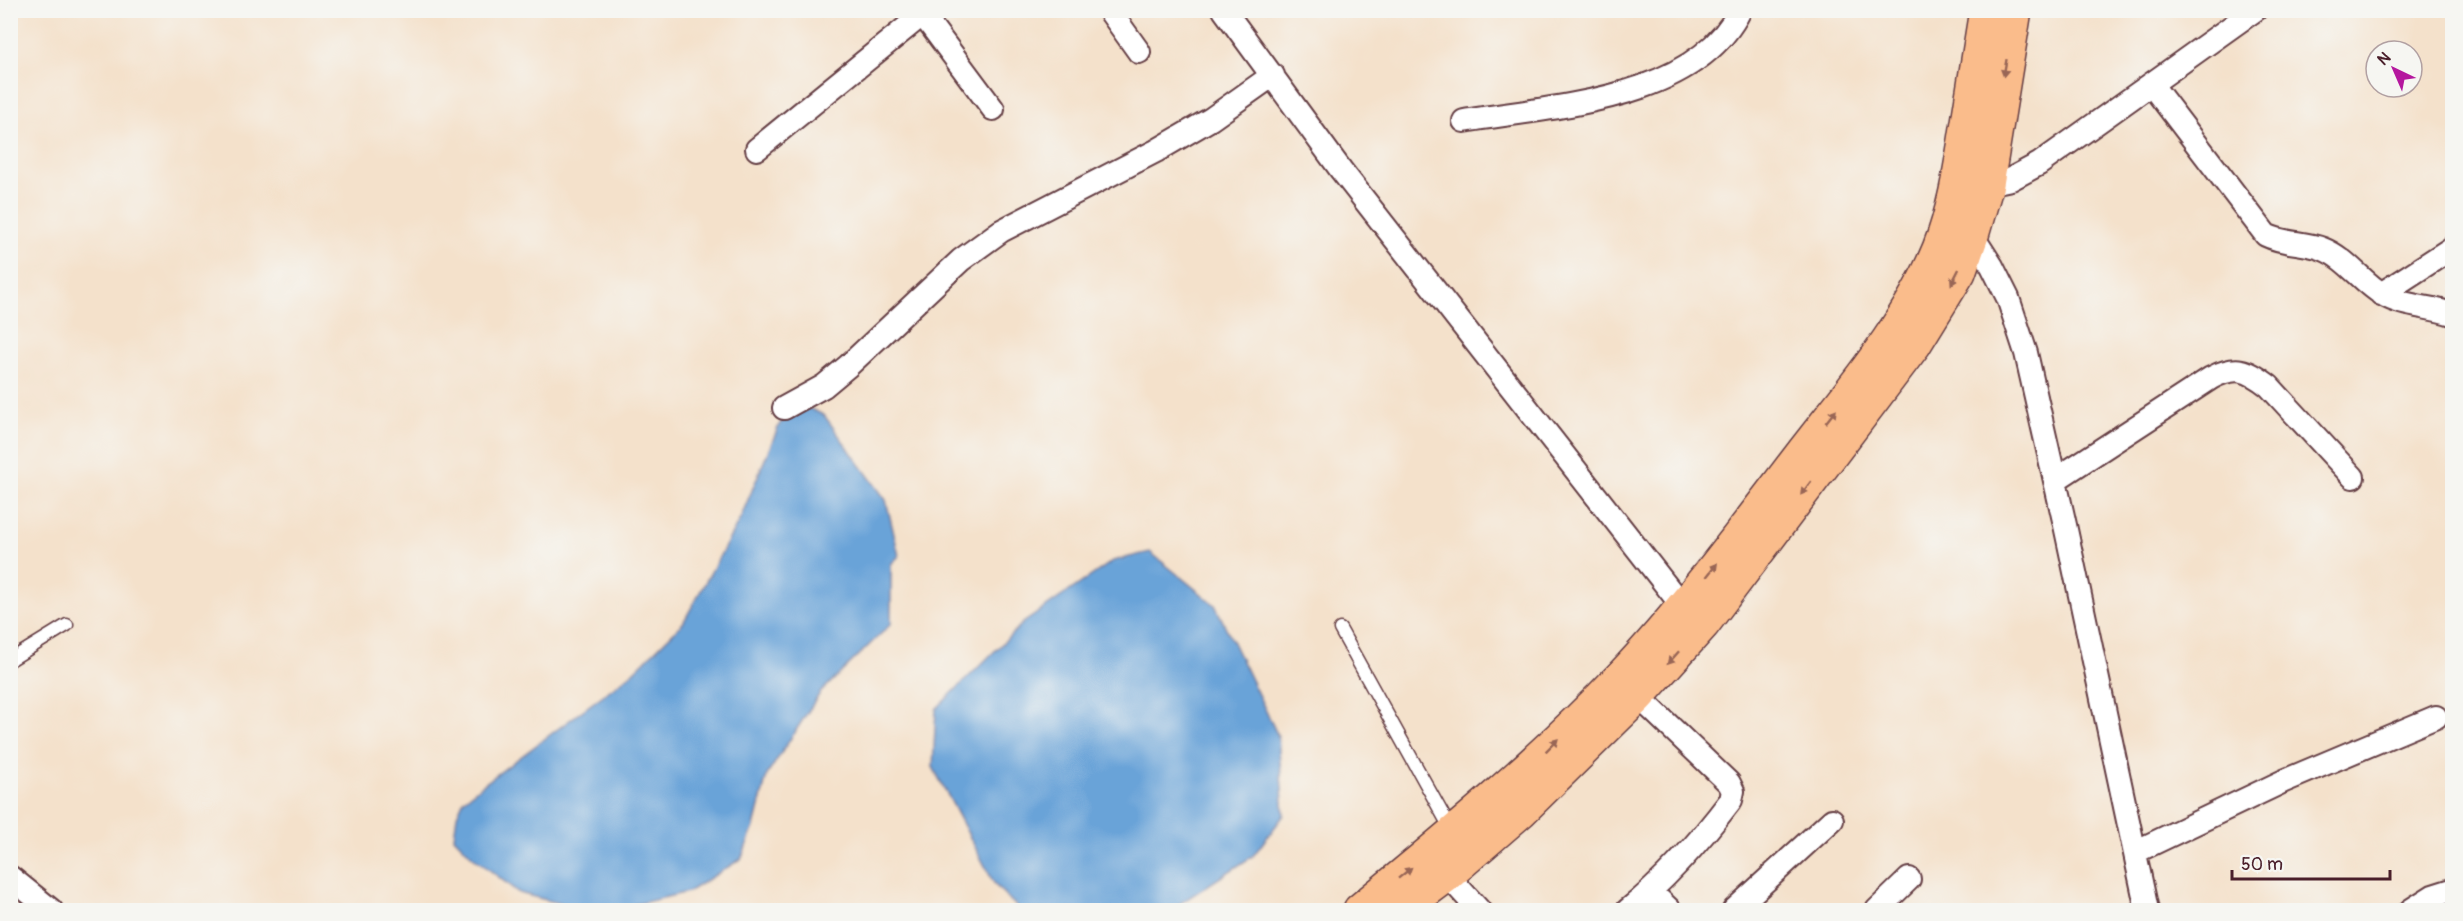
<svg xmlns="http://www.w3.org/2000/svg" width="2463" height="921" viewBox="0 0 2463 921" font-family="Pangolin,sans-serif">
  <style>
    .water { fill: #69a3d8; stroke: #5a6182; stroke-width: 1.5 }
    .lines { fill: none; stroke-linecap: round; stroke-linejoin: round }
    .service-casing { stroke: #643c43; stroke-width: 15 }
    .minor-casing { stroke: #643c43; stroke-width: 26 }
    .trunk-casing { stroke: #643c43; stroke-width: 36 }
    .service { stroke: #fff; stroke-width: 12 }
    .minor { stroke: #fff; stroke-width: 22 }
    .trunk { stroke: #fabc8b; stroke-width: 33 }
    .oneway { fill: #996656 }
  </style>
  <rect width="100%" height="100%" fill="#f6f6f2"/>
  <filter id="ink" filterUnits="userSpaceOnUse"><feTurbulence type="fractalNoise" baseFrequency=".0167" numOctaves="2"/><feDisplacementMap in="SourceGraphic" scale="12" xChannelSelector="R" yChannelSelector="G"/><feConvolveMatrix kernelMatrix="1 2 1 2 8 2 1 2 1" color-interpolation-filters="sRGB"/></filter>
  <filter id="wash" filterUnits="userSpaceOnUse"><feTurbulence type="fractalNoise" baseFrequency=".008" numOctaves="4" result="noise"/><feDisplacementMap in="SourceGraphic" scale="24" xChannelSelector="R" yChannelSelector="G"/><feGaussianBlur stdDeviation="1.35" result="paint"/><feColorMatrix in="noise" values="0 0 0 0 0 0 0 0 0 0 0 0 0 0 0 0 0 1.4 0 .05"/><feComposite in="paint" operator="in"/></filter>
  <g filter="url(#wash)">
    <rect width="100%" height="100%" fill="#f4e1cb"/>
    <path class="water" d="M808 408 824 415 886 500 899 556 891 564V624L820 693 767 775 754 827 741 859 688 892 612 910 562 904 519 893 472 856 454 837 457 815 464 799 630 675 683 623 740 519 780 423Z
      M1150 552 1215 605 1278 736 1284 815 1253 856 1170 910H1020L995 885 933 767 936 709 1023 623 1113 561Z"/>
  </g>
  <g filter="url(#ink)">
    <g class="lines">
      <defs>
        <path id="service" d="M1340 629 1453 833
          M10 660 67 625"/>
        <path id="minor" d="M1109 10 1139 52
          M1224 10 1341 170 1683 607 1693 615
          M923 15 993 109
          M2151 84 2266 235C2284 244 2304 242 2323 249 2346 258 2361 281 2382 294 2402 307 2430 306 2452 314
          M1464 121C1553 106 1695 101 1740 10
          M757 149 928 10
          M1987 184 2011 179 2039 164 2255 10
          M1972 235 1992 266 2008 298 2026 353 2065 525 2147 910
          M2381 294 2452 248
          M784 408 824 386 848 366 961 260 1001 231 1156 151 1211 119 1273 75
          M2055 480 2211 378C2236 365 2247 369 2269 386L2353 477
          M2135 852 2284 781 2436 717
          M1447 875 1479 910
          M10 877 51 910
          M1651 892 1670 910
          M1628 910C1668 878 1700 841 1731 800L1733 791 1729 783 1638 696
          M1734 910 1832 820
          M1877 910 1909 879
          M2411 910 2433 896 2452 890"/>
        <path id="trunk" d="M1360 910C1451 836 1541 761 1622 676 1688 606 1745 528 1804 451 1853 388 1908 324 1939 249 1955 209 1961 165 1968 122 1974 85 1980 48 1986 10
          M1400 910 1447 875 1521 811 1638 696 1703 624 1914 345 1959 272 1972 235 1987 184 2015 10"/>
      </defs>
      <use href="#service" class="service-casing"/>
      <use href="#minor" class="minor-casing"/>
      <use href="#trunk" class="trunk-casing"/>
      <use href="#service" class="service"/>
      <use href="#minor" class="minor"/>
      <use href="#trunk" class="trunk"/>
    </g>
    <defs><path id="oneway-solid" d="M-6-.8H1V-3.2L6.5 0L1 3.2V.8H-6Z" transform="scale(1.5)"/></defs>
    <g class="oneway">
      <use href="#oneway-solid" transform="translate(2005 68) rotate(100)"/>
      <use href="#oneway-solid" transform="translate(1955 277) rotate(117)"/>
      <use href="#oneway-solid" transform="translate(1831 416) rotate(-52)"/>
      <use href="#oneway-solid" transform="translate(1806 488) rotate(127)"/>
      <use href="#oneway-solid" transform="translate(1712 570) rotate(-52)"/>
      <use href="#oneway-solid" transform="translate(1673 658) rotate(132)"/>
      <use href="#oneway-solid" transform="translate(1552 745) rotate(-45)"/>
      <use href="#oneway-solid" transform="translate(1405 873) rotate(-39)"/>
    </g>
  </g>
  <rect width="2463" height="921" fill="none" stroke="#f6f6f2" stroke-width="36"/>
  <g transform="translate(2394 69) rotate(316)"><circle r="28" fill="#f6f6f2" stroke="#b1a0a2" stroke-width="1.5"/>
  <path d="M0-4.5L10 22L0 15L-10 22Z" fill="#b5179e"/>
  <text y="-9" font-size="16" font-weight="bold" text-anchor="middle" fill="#4a1f2b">N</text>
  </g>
  <path d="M2232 870v9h158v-9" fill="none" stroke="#4a1f2b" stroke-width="3"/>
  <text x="2241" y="870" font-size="18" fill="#4a1f2b" stroke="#f6f6f2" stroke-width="4.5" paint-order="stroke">50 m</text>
</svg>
